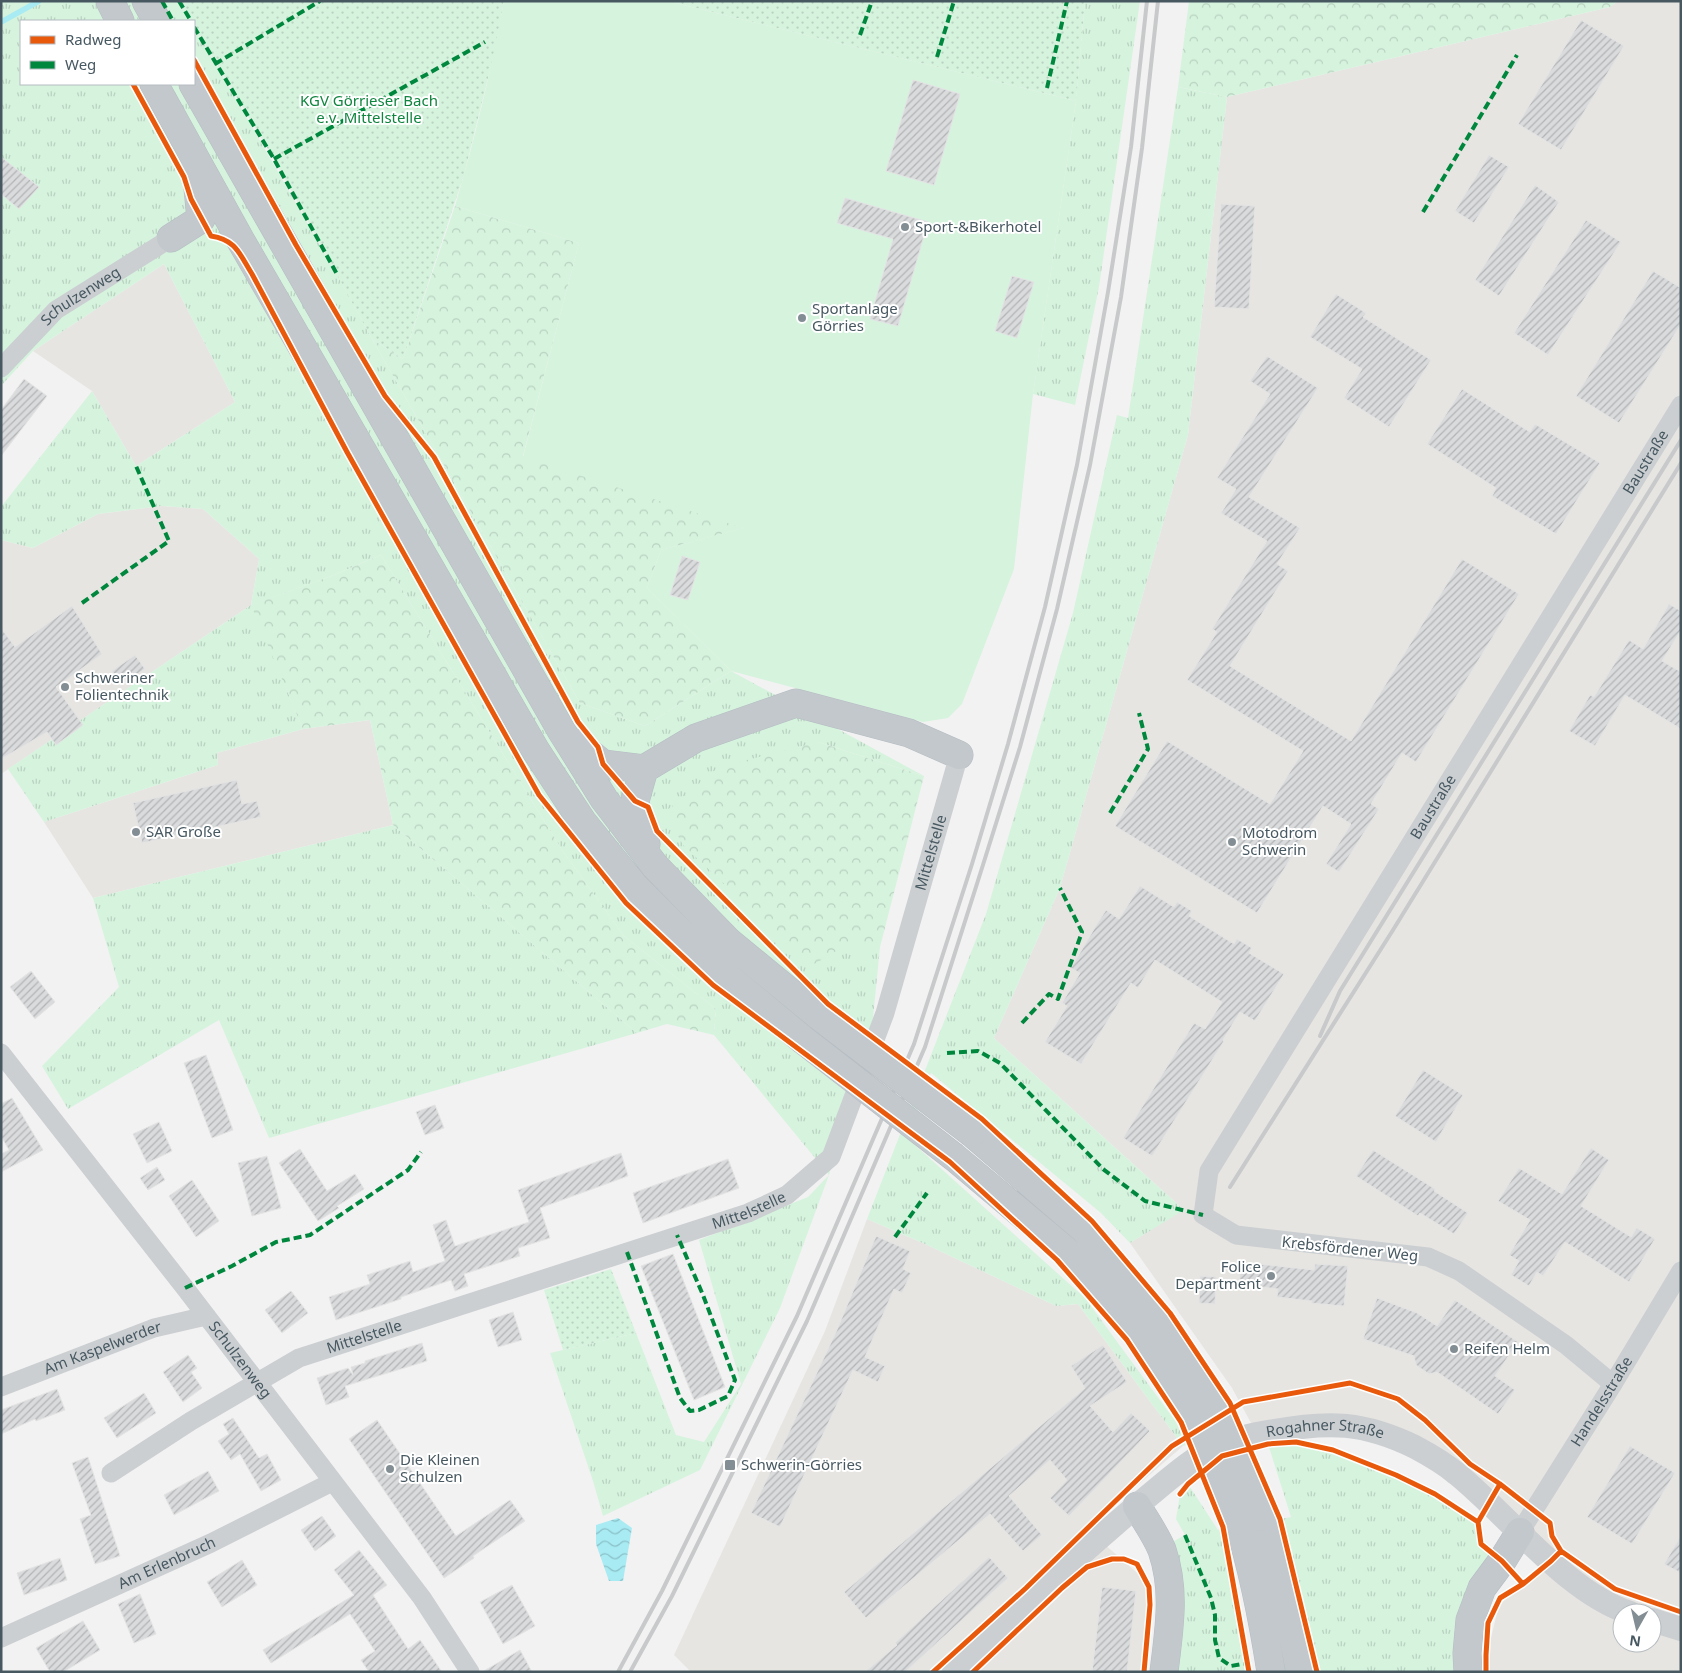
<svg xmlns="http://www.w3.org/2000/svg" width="1682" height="1673" viewBox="0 0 1682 1673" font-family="'Noto Sans',sans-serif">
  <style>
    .commercial { fill: #e7e5e1; fill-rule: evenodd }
    .grass { fill: url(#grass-tufts) }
    .forest { fill: url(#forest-crowns) }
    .park { fill: url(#park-dots) }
    .pitch { fill: #d6f3de }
    .water { fill: url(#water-waves) }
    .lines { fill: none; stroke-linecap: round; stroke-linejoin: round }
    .stream { stroke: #a8ebf3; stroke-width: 5.5 }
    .building { fill: url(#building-hatch); stroke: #e4e4e5 }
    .trunk-casing { stroke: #b6bdc3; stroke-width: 29 }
    .minor { stroke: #cbcfd2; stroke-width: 19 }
    .tertiary { stroke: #cbcfd2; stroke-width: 24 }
    .trunk { stroke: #c2c8cc; stroke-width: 28 }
    .rail { stroke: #c7c9cb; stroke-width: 4 }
    .trunk-bridge-casing { stroke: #b6bdc3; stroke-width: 29; stroke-linecap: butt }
    .trunk-bridge { stroke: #c2c8cc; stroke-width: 28 }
    .quiet { stroke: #00873e; stroke-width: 4; stroke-dasharray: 8 4; stroke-linecap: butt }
    .cycleway-casing { stroke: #fff; stroke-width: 8 }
    .cycleway { stroke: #e8590c; stroke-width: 5 }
    .poi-dot { fill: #838e94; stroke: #fff; stroke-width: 2 }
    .labels { text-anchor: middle; stroke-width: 4; stroke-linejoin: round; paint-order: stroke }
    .park-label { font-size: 15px; fill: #10853f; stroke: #fff }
    .poi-label { font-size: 15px; fill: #475861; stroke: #fff; text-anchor: start }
    .street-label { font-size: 15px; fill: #475861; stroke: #fff }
  </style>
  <defs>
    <pattern id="grass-tufts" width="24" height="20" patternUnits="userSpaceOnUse" patternTransform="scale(1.25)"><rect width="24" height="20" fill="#d6f3de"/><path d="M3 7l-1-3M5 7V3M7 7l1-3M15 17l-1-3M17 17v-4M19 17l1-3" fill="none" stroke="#b9d2c1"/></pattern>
    <pattern id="forest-crowns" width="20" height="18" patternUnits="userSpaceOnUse" patternTransform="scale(1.25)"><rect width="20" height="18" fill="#d6f3de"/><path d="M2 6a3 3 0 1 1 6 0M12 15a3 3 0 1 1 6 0" fill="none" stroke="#b9d2c1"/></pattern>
    <pattern id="park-dots" width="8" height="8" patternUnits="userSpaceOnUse" patternTransform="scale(1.25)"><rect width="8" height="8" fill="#d6f3de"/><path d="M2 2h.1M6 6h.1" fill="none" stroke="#b9d2c1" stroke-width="1.8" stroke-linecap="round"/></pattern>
    <pattern id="water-waves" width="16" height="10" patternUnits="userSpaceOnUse" patternTransform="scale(1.25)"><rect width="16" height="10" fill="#a8ebf3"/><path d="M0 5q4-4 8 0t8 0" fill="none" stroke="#8bc1c8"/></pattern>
    <pattern id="building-hatch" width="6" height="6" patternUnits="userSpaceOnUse" patternTransform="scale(1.25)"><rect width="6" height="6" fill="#dadbdc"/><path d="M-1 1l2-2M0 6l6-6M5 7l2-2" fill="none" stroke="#b3b4b6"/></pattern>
  </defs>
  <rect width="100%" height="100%" fill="#f3f2f2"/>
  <path class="commercial" d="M1618 1H1681V1672H1489L1488 1650 1499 1605 1550 1562 1391 1436 1257 1434 1232 1388 1130 1243 1183 1209 994 1038 1060 888 1188 435 1227 97 1610 7ZM1622 1613H1652V1643H1622Z
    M164 264 235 402 136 466 92 391 33 351Z
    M162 506 203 509 259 559 251 605 1 774V540L33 548 98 514Z
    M370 720 393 825 93 898 44 822 218 765 217 753 303 729Z
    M867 1219 925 1244 1056 1306 1078 1304 1183 1446 1087 1529 1143 1578 1149 1597 1141 1672H691L674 1655 825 1331Z"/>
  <path class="grass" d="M1 1H179L191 21H21V84H194V26L338 276 372 339 580 703 645 726 731 671 924 776 818 742 843 947H880L873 1018 868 1035 828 1004 796 1047 851 1096 829 1175 780 1308 700 1470 603 1516 593 1481 550 1353 636 1333 676 1435 704 1442 741 1384 699 1240 808 1197 829 1175 714 1035 716 1009 624 936 562 850 381 555 334 575 252 605 303 729 217 753 218 765 44 822 8 769 251 605 259 559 203 509 162 506 98 514 33 548 1 540V507L92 391 136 466 235 402 164 264 33 351 1 386Z
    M1085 1H1140L1099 287 1075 405 1033 394 1076 101Z
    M1178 87 1227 97 1188 435 1060 888 994 1038 1184 1210 1130 1243 1101 1213 931 1073 906 1137 1085 1298 1176 1422 1186 1445 1183 1446 1078 1304 1056 1306 925 1244 867 1219 986 914 1073 613 1117 415 1128 418Z
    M393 825 637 1033 269 1138 219 1020 68 1109 42 1066 119 987 93 898Z
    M1296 1442C1343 1453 1394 1469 1436 1494 1451 1503 1464 1513 1478 1522L1481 1544 1502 1561 1468 1672H1317L1280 1519 1291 1517 1268 1444Z
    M1188 1484 1218 1530 1223 1527 1249 1672H1164L1161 1548 1185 1535 1176 1519 1180 1494Z"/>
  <path class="forest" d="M1189 1H1618L1610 7 1227 97 1178 87Z
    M455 206 579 243 523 456 744 528 661 550 647 588 731 671 645 726 580 703 372 339 403 359Z
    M381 555 562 850 624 936 716 1009 714 1035 667 1024 637 1033 393 825 370 720 303 729 251 605 334 575Z
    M818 742 924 776 880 947H843L811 966 683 845 665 812 719 767Z"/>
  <path class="park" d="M179 1H504L495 50 464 175 403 359 372 339 274 159 194 27V21H191Z
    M667 1H1085L1076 101Z
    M611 1269 636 1333 563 1350 544 1290Z"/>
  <path class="pitch" d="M504 1H667L1076 101 1033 394 1014 569 962 704 948 718 923 722 731 671 647 588 661 550 743 528 523 457 579 243 455 206C475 139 491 70 504 1Z"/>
  <path class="water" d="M618 1518 632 1528 623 1581H609L596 1544V1525Z"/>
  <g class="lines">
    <path class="stream" d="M1 22 39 1"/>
  </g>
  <path class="building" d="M1581 20 1624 46 1561 150 1518 124Z
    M913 80 960 94 934 185 886 171Z
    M1489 155 1509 167 1474 223 1455 211Z
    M1 157 39 187 19 209 1 194Z
    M1535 185 1559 202 1499 296 1475 280Z
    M845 198 928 222 898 326 870 319 893 239 837 223Z
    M1221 204 1255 206 1249 309 1214 307Z
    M1586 220 1621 242 1548 355 1514 333Z
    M1653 271 1681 288V324L1619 423 1576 396Z
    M1012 276 1034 282 1017 338 995 331Z
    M1336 294 1366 313 1363 317 1431 360 1389 427 1344 398 1362 369 1310 337Z
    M1267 356 1318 388 1249 497 1300 528 1277 564 1288 571 1230 666 1351 741 1462 559 1519 594 1416 762 1402 753 1371 804 1379 809 1339 872 1326 864 1351 824 1323 806 1257 913 1115 826 1167 741 1270 804 1303 751 1187 680 1217 632 1212 629 1267 541 1221 513 1236 489 1217 478 1270 394 1250 381Z
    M24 379 47 396 1 456V410Z
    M1462 389 1530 432 1535 424 1600 463 1556 534 1492 496 1496 488 1427 444Z
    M682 556 700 562 688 600 670 595Z
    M1669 604 1681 611V630L1662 661 1681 672V729L1625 695 1595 746 1569 731 1590 695 1594 697 1629 640 1643 649Z
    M72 606 102 654 56 687 83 725 56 745 47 732 1 759V628L15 647Z
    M135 655 145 669 121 685 112 671Z
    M237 780 242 804 257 801 261 817 142 843 133 803Z
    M1140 886 1174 907 1177 902 1192 911 1189 916 1234 944 1237 939 1252 948 1249 953 1284 974 1255 1021 1240 1012 1223 1040 1224 1041 1152 1156 1123 1138 1194 1023 1205 1029 1222 1002 1155 960 1138 988 1131 983 1081 1064 1045 1042 1067 1006 1062 1003 1080 973 1071 968 1097 924 1106 910 1119 919Z
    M31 971 55 1002 35 1019 10 987Z
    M206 1055 233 1130 212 1138 184 1063Z
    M1423 1070 1463 1095 1436 1142 1395 1116Z
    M12 1098 43 1150 1 1172V1154L9 1150 1 1136V1104Z
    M435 1105 444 1128 425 1135 416 1112Z
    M159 1122 172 1151 147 1163 133 1134Z
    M1591 1148 1609 1160 1581 1206 1631 1237 1637 1228 1655 1239 1629 1282 1565 1242 1543 1276 1537 1272 1529 1286 1511 1275 1519 1261 1509 1255 1530 1220 1498 1201 1519 1168 1562 1194Z
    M300 1149 327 1191 355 1174 364 1189 337 1206 339 1208 318 1221 279 1163Z
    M1373 1150 1435 1189 1434 1191 1468 1213 1454 1234 1420 1213 1418 1216 1356 1176Z
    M621 1153 628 1176 540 1208 550 1238 518 1248 520 1256 464 1274 468 1286 455 1291 451 1280 401 1297V1299L336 1320 329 1297 370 1284 367 1275 410 1261 413 1272 445 1261 433 1225 446 1220 455 1246 529 1222 518 1190Z
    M267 1156 281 1208 252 1216 238 1163Z
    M728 1159 739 1188 643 1223 633 1193Z
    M157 1167 165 1180 148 1190 140 1178Z
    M192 1180 219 1221 196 1237 169 1196Z
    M876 1236 910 1251 903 1269 911 1273 902 1293 894 1289 865 1357 885 1366 878 1382 853 1370 780 1527 751 1513 836 1332Z
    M673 1254 725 1387 694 1400 641 1266Z
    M1241 1262 1314 1270 1315 1264 1348 1266 1344 1306 1311 1303 1312 1301 1277 1297 1278 1289 1239 1284Z
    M1200 1276 1216 1277 1215 1304 1199 1303Z
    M291 1291 308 1313 282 1333 265 1310Z
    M1377 1298 1417 1313 1437 1326 1455 1300 1518 1342 1495 1376 1515 1390 1498 1414 1437 1372 1429 1374 1416 1365 1414 1356 1363 1339Z
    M513 1312 522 1340 498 1347 489 1320Z
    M422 1343 427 1361 345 1386 349 1397 326 1405 317 1378 348 1368 353 1375 351 1367 365 1363V1361Z
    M1103 1345 1127 1382 1090 1406 1113 1432 1131 1413 1150 1431 1069 1516 1050 1498 1067 1480 1050 1460 1009 1496 1042 1535 1023 1551 990 1514 866 1618 844 1592 1085 1388 1071 1366Z
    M188 1355 197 1368 191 1372 202 1388 183 1402 163 1372Z
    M57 1389 65 1410 36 1421 35 1419 1 1434V1410Z
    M144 1393 156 1413 117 1438 104 1418Z
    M233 1418 259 1458 267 1454 281 1480 261 1491 240 1454 231 1460 218 1441 229 1434 223 1424Z
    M377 1420 456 1536 510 1500 525 1521 473 1556 474 1558 444 1578 349 1439Z
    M1630 1446 1675 1473 1632 1544 1587 1517Z
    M88 1457 120 1556 95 1564 80 1519 91 1515 72 1463Z
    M208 1471 219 1491 174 1515 164 1495Z
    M322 1516 336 1536 315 1551 301 1530Z
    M1681 1536V1573L1664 1564Z
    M359 1550 387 1585 373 1595 408 1649 420 1640 442 1672H369L361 1660 375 1651 350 1614 271 1663 263 1650 354 1595 334 1570Z
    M989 1557 1008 1578 905 1672H865L897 1645 895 1643Z
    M60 1558 67 1580 24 1595 17 1573Z
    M242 1560 257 1585 222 1607 207 1582Z
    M512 1585 535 1626 503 1644 480 1602Z
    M1102 1587 1136 1591 1127 1672H1092Z
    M140 1594 156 1634 134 1643 118 1604Z
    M83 1621 100 1650 63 1672H50L36 1648Z
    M520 1650 532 1672H482Z"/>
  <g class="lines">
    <defs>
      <path id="trunk" d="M110 1 120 21
        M146 1 157 21
        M154 84 241 241 536 751 582 821 635 887 713 965 802 1039
        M193 84 561 730 604 799 655 866 729 942 819 1016
        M194 171 197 178 201 219
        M171 238 201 219
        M577 743 603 764 644 769 696 738 796 703 909 733 959 755
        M644 769 635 801 640 829 646 844
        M972 1133 1085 1230
        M954 1157 1066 1251
        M1137 1506C1145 1520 1156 1535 1162 1550 1176 1591 1169 1629 1164 1672
        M1263 1517 1291 1623 1300 1672
        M1238 1521C1253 1570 1263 1620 1271 1672
        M1468 1672 1467 1653 1470 1620 1482 1588 1502 1561 1520 1532"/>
    </defs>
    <use href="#trunk" class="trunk-casing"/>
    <g class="minor">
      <path id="s1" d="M1 368 56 310 171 238"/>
      <path id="s2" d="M1 1053 185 1288 422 1598 470 1672"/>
      <path id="s3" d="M1613 1384 1566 1345 1459 1271 1428 1257 1236 1235 1203 1215 1209 1171 1681 405"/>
      <path id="s4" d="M1 1387 154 1328 206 1316"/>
      <path id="s5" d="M111 1473 191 1421 299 1358 748 1213 787 1195 831 1157 885 1013 959 755"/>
      <path id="s6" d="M1520 1532 1613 1384 1681 1271"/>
      <path id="s7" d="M1 1638 211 1543 332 1482"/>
    </g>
    <g class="tertiary">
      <path d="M1652 1620 1681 1629"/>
      <path id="s8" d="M954 1672C1013 1615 1073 1560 1135 1507 1162 1486 1190 1458 1222 1444 1238 1437 1257 1434 1274 1431 1329 1421 1364 1422 1415 1447 1430 1455 1444 1463 1457 1474 1509 1516 1566 1592 1630 1613"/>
    </g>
    <use href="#trunk" class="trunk"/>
    <path class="rail" d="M1320 1036 1340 991 1681 440
      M1230 1187 1393 930 1681 463
      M618 1672 662 1591 797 1316 914 1044 972 864 1008 744 1045 607 1077 465 1108 292 1131 147 1147 1
      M630 1672 672 1596 807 1321 925 1047 982 868 1020 747 1057 609 1090 465 1121 297 1142 148 1158 1"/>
    <defs>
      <path id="trunk-bridge" d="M819 1016 972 1133
        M802 1039 954 1157
        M1085 1230 1159 1321 1215 1409 1263 1517
        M1066 1251 1134 1331 1192 1418 1238 1521"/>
    </defs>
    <use href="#trunk-bridge" class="trunk-bridge-casing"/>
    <use href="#trunk-bridge" class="trunk-bridge"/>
    <path class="quiet" d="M162 1 173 21
      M179 1 191 21
      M194 27 274 159 338 276
      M860 35 872 1
      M937 57 954 1
      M215 64 320 1
      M1047 88 1067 1
      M274 159 485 42
      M1423 212 1517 55
      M82 603 169 541 136 466
      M1110 813 1148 749 1139 713
      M1022 1023 1049 994 1058 999 1082 932 1060 888
      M947 1053 978 1051 1000 1063 1103 1169 1145 1201 1203 1215
      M895 1237 927 1193
      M627 1252 680 1398 690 1411 699 1410 728 1396 735 1380 703 1295 677 1235
      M185 1288 232 1266 276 1242 310 1235 408 1170 421 1152
      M1185 1535 1211 1598 1215 1615V1640L1219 1658 1231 1666 1247 1663"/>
    <defs>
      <path id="cycleway" d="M194 60 296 245 385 396 434 457 578 722 598 747 603 764 635 801 648 807 657 831 828 1004 982 1119 1092 1221 1170 1313 1230 1403 1280 1519 1317 1672
        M133 84 184 177 191 199 211 236C236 240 239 253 252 274L347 452 539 795 626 903 713 985 950 1162 1057 1260 1127 1340 1181 1422 1223 1527 1249 1672
        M1180 1494 1188 1484 1222 1456 1268 1444 1296 1442 1333 1450 1396 1475 1435 1494 1478 1522
        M1561 1551 1551 1561 1523 1584 1502 1561 1481 1544 1478 1522 1500 1484 1550 1523 1552 1536 1561 1551 1615 1589 1681 1612
        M933 1672 1026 1588 1172 1446 1243 1402 1350 1383 1398 1399 1425 1420 1470 1464 1500 1484
        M973 1672 1062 1588 1087 1567 1112 1559H1124L1137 1564 1149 1587 1150 1605 1144 1672
        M1486 1672V1655L1488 1623 1500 1598 1523 1584"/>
    </defs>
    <use href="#cycleway" class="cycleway-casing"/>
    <use href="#cycleway" class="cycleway"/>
  </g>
  <g class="poi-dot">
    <circle cx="905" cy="227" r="5"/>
    <circle cx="802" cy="318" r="5"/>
    <circle cx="65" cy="687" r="5"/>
    <circle cx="136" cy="832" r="5"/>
    <circle cx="1232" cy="842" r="5"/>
    <circle cx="1271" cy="1276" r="5"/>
    <circle cx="1454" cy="1349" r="5"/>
    <rect x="724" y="1459" width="12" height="12" rx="2.5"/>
    <circle cx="390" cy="1469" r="5"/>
  </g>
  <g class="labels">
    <g class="park-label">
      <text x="369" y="106">KGV Görrieser Bach<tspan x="369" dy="17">e.v. Mittelstelle</tspan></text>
    </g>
    <g class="poi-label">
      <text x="915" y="232">Sport-&amp;Bikerhotel</text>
      <text x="812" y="314">Sportanlage<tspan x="812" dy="17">Görries</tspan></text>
      <text x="75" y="683">Schweriner<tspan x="75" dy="17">Folientechnik</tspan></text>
      <text x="146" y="837">SAR Große</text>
      <text x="1242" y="838">Motodrom<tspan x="1242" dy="17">Schwerin</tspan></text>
      <text x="1261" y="1272" text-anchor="end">Folice<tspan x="1261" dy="17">Department</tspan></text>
      <text x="1464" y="1354">Reifen Helm</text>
      <text x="400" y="1465">Die Kleinen<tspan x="400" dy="17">Schulzen</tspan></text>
      <text x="741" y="1470">Schwerin-Görries</text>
    </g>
    <g class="street-label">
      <text dy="5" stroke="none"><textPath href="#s1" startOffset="108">Schulzenweg</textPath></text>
      <text dy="5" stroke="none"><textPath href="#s3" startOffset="1334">Baustraße</textPath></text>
      <text dy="5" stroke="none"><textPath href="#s3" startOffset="929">Baustraße</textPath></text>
      <text dy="5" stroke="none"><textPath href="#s5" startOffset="1114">Mittelstelle</textPath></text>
      <text dy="5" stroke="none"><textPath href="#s5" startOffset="694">Mittelstelle</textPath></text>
      <text transform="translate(1350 1249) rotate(6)" y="5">Krebsfördener Weg</text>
      <text dy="5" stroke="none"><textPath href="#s5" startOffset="289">Mittelstelle</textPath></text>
      <text dy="5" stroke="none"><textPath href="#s4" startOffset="109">Am Kaspelwerder</textPath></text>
      <text dy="5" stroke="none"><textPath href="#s2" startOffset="389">Schulzenweg</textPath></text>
      <text dy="5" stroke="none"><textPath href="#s6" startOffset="154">Handelsstraße</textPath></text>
      <text dy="5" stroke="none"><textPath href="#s8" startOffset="458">Rogahner Straße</textPath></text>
      <text dy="5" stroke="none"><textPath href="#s7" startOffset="182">Am Erlenbruch</textPath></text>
    </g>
  </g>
  <rect width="1682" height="1673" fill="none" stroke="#475861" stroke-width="5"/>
  <rect x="20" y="20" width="175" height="65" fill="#ffffff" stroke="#b5bcc0"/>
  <rect x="30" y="36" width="25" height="8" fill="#e8590c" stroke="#b5bcc0"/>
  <text x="65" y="45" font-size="15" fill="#475861">Radweg</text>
  <rect x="30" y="61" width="25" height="8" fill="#00873e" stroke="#b5bcc0"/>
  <text x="65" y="70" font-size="15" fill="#475861">Weg</text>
  <g transform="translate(1637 1628) rotate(188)"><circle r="24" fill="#ffffff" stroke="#b5bcc0"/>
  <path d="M0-4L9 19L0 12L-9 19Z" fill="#838e94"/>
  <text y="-8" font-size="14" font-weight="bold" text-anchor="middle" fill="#475861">N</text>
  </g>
</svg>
